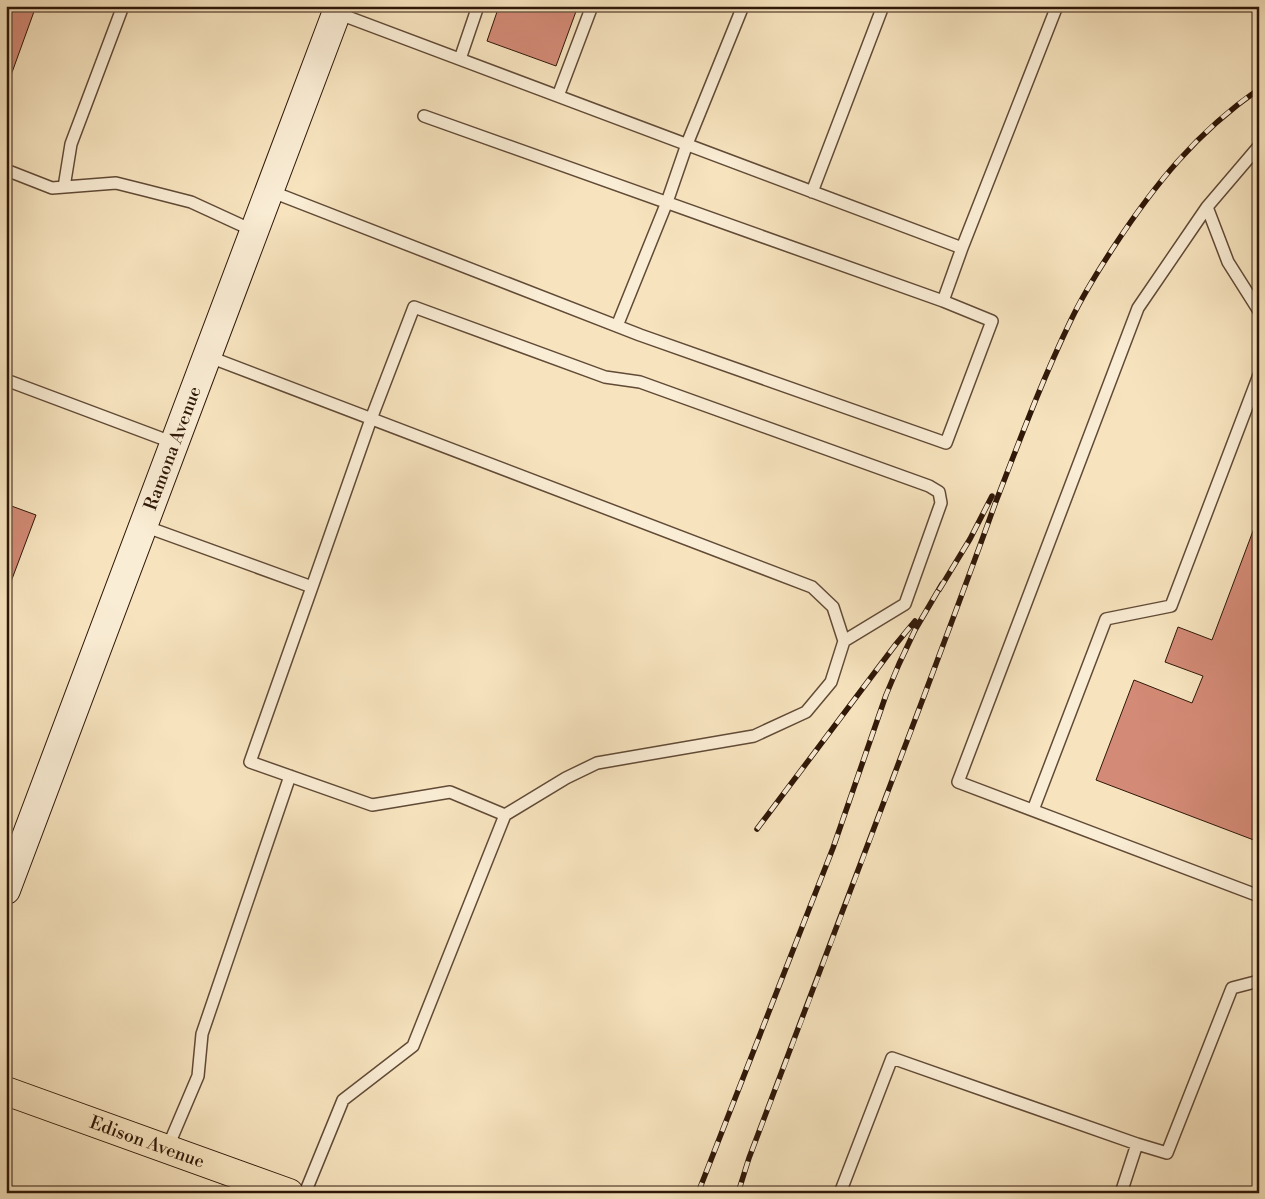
<svg xmlns="http://www.w3.org/2000/svg" width="1265" height="1199" viewBox="0 0 1265 1199" font-family="'Libre Bodoni',serif">
  <style>
    .building { fill: #d38a76; stroke: #2f1708 }
    .lines { fill: none; stroke-linecap: round; stroke-linejoin: round }
    .service-casing { stroke: #614a36; stroke-width: 14 }
    .secondary-casing { stroke: #2f1708; stroke-width: 30 }
    .primary-casing { stroke: #2f1708; stroke-width: 30 }
    .service { stroke: #faedd5; stroke-width: 11 }
    .secondary { stroke: #faedd5; stroke-width: 28 }
    .primary { stroke: #f7e4bf; stroke-width: 28 }
    .rail-casing { stroke: #2f1708; stroke-width: 5.5 }
    .rail { stroke: #faedd5; stroke-width: 4; stroke-dasharray: 11; stroke-linecap: butt }
    .labels { text-anchor: middle; stroke-width: 4; stroke-linejoin: round; paint-order: stroke }
    .street-label { font-size: 18px; fill: #2f1708; stroke: #faedd5 }
  </style>
  <rect width="100%" height="100%" fill="#f7e4bf"/>
  <filter id="stains"><feTurbulence type="fractalNoise" baseFrequency=".004" numOctaves="4"/><feColorMatrix values="0 0 0 0 .2 0 0 0 0 .09 0 0 0 0 .02 0 0 0 .5 -.17"/></filter>
  <radialGradient id="worn" r=".72"><stop offset=".6" stop-color="#630" stop-opacity="0"/><stop offset="1" stop-color="#630" stop-opacity=".3"/></radialGradient>
  <path class="building" d="M6 6H36L6 89Z
    M499 6H578L556 66 487 41Z
    M6 504 36 515 6 595Z
    M1259 515V842L1096 780 1134 680 1192 703 1203 676 1165 662 1178 627 1212 640Z"/>
  <g class="lines">
    <defs>
      <path id="service" d="M337 13 962 248 1057 6
        M460 59 478 6
        M558 96 592 6
        M424 116 943 301
        M1259 146 1207 207 1138 308 958 782 1259 896
        M6 170 52 188 116 183 144 190 191 202 254 231
        M64 187 71 144 123 6
        M270 191 640 335 946 443 992 321 943 301 962 248
        M812 192 883 6
        M1207 207 1228 262 1259 311
        M617 326 667 202 687 144 743 6
        M207 356 812 587 833 607 844 641 831 682 806 712 754 736 597 763 566 778 505 815 413 1046 343 1100 305 1193
        M6 380 174 443
        M144 526 312 587 250 762 372 805 450 792 505 815
        M312 587 371 419 414 307 605 377 640 382 929 486 939 492 941 503 905 604 844 641
        M1033 810 1106 619 1171 606 1259 375
        M1137 1144 1167 1153 1232 988 1255 982 1259 984
        M167 1149 198 1076 202 1034 290 776
        M840 1193 892 1058 1137 1144 1121 1193"/>
      <g id="secondary">
        <path id="s1" d="M6 890 339 6"/>
      </g>
      <g id="primary">
        <path id="s2" d="M6 1091 289 1193"/>
      </g>
    </defs>
    <use href="#service" class="service-casing"/>
    <use href="#secondary" class="secondary-casing"/>
    <use href="#primary" class="primary-casing"/>
    <use href="#service" class="service"/>
    <use href="#secondary" class="secondary"/>
    <use href="#primary" class="primary"/>
    <defs>
      <path id="rail" d="M939 590 970 539 992 496
        M757 829 896 644 915 621
        M698 1193 833 848 886 695 899 664 915 630 942 584
        M738 1193 749 1158C808 1004 866 850 924 696 948 632 972 568 995 504 1019 442 1042 380 1071 320 1083 295 1098 271 1113 248 1155 184 1196 133 1259 89"/>
    </defs>
    <use href="#rail" class="rail-casing"/>
    <use href="#rail" class="rail"/>
  </g>
  <g class="labels">
    <g class="street-label">
      <text dy="6" stroke="none"><textPath href="#s1" startOffset="472">Ramona Avenue</textPath></text>
      <text dy="6" stroke="none"><textPath href="#s2" startOffset="150">Edison Avenue</textPath></text>
    </g>
  </g>
  <rect width="1265" height="1199" fill="none" stroke="#f7e4bf" stroke-width="25"/>
  <rect x="8" y="8" width="1250" height="1184" fill="none" stroke="#2f1708" stroke-width="2.5"/>
  <rect x="12" y="12" width="1240" height="1174" fill="none" stroke="#2f1708"/>
  <rect width="100%" height="100%" filter="url(#stains)"/>
  <rect width="100%" height="100%" fill="url(#worn)"/>
</svg>
